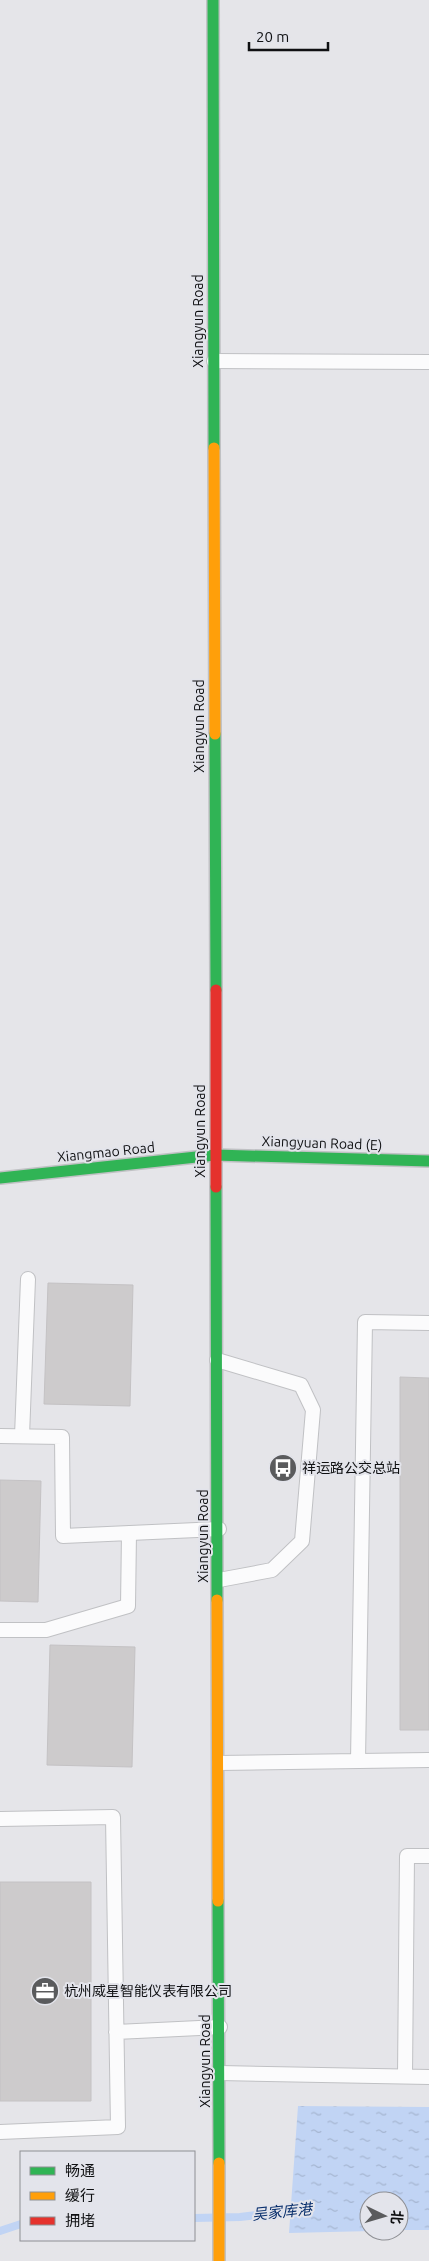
<svg xmlns="http://www.w3.org/2000/svg" width="429" height="2261" viewBox="0 0 429 2261" font-family="Ubuntu,'Noto Sans SC',sans-serif">
  <style>
    .water { fill: url(#water-ripples) }
    .lines { fill: none; stroke-linecap: round; stroke-linejoin: round }
    .stream { stroke: #c1d4f4; stroke-width: 8 }
    .building { fill: #cdcbcc; stroke: #c4c2c4 }
    .lane-casing { stroke: #c0c1c4; stroke-width: 16 }
    .fast-casing { stroke: #c0c1c4; stroke-width: 14 }
    .slow-casing { stroke: #c0c1c4; stroke-width: 14 }
    .jam-casing { stroke: #c0c1c4; stroke-width: 14 }
    .lane { stroke: #fbfbfc; stroke-width: 14 }
    .fast { stroke: #30b455; stroke-width: 11 }
    .slow { stroke: #ff9f0a; stroke-width: 11 }
    .jam { stroke: #e5322d; stroke-width: 11 }
    .labels { text-anchor: middle; stroke-width: 4; stroke-linejoin: round; paint-order: stroke }
    .street-label { font-size: 14px; fill: #0f1012; stroke: #e3e4eb }
    .poi-label { font-size: 14px; fill: #0f1012; stroke: #e3e4eb; text-anchor: start }
    .water-label { font-size: 15px; font-style: italic; fill: #092f6c; stroke: #e3e4eb }
  </style>
  <defs>
    <pattern id="water-ripples" width="26" height="14" patternUnits="userSpaceOnUse" patternTransform="scale(1.25)"><rect width="26" height="14" fill="#c1d4f4"/><path d="M2 4q2-2 4 0t4 0M15 11q2-2 4 0t4 0" fill="none" stroke="#a5b5d0"/></pattern>
  </defs>
  <rect width="100%" height="100%" fill="#e5e5e9"/>
  <path class="water" d="M298 2106 429 2107V2230H399V2201H369V2231H372L289 2233Z"/>
  <g class="lines">
    <path class="stream" d="M194 2218 240 2217 299 2210
      M0 2231 21 2224"/>
  </g>
  <path class="building" d="M48 1283 133 1285 130 1406 44 1404Z
    M400 1377 429 1378V1730H400Z
    M0 1480 41 1481 38 1602 0 1601Z
    M50 1645 135 1647 132 1767 47 1765Z
    M0 1882H91V2101H0Z"/>
  <g class="lines">
    <defs>
      <path id="lane" d="M214 361 429 362
        M217 1360 301 1385 313 1410 302 1541 272 1570 219 1580
        M0 1436 62 1437 63 1536 219 1529
        M22 1436 28 1279
        M0 1630H46L128 1606 129 1533
        M358 1761 365 1322 429 1323
        M219 1763 429 1760
        M0 1819 113 1817 118 2127 0 2132
        M116 2032 220 2027
        M220 2073 429 2077
        M405 2076 407 1856H429"/>
      <path id="fast" d="M213 0 214 448
        M215 734 216 990
        M0 1178 215 1155 429 1161
        M216 1187 217 1600
        M218 1901 219 2163"/>
      <path id="slow" d="M214 448 215 734
        M217 1600 218 1901
        M219 2163V2261"/>
      <path id="jam" d="M216 990V1187"/>
    </defs>
    <use href="#lane" class="lane-casing"/>
    <use href="#fast" class="fast-casing"/>
    <use href="#slow" class="slow-casing"/>
    <use href="#jam" class="jam-casing"/>
    <use href="#lane" class="lane"/>
    <use href="#fast" class="fast"/>
    <use href="#slow" class="slow"/>
    <use href="#jam" class="jam"/>
  </g>
  <defs>
    <symbol id="bus-disc" viewBox="-11 -11 22 22"><circle r="9.5" fill="#5a5b5d" stroke="#e3e4eb"/><path d="M-5-6H5V4H4V6H2V4H-2V6H-4V4H-5ZM-3.5-4V0h7V-4ZM-3.5 1.2v1.5H-2V1.2ZM2 1.2v1.5H3.5V1.2Z" fill="#fff"/></symbol>
    <symbol id="office-disc" viewBox="-11 -11 22 22"><circle r="9.5" fill="#5a5b5d" stroke="#e3e4eb"/><path d="M-6-3h4V-5.5h4V-3h4V5H-6ZM-1-4.5V-3h2v-1.5ZM-6 0V1H6V0Z" fill="#fff"/></symbol>
  </defs>
  <g fill-rule="evenodd">
    <use href="#bus-disc" x="267" y="1452" width="32" height="32"/>
    <use href="#office-disc" x="29" y="1975" width="32" height="32"/>
  </g>
  <g class="labels">
    <g class="street-label">
      <text transform="translate(198 321) rotate(-90)" y="5">Xiangyun Road</text>
      <text transform="translate(199 726) rotate(-90)" y="5">Xiangyun Road</text>
      <text transform="translate(200 1131) rotate(-90)" y="5">Xiangyun Road</text>
      <text transform="translate(322 1143) rotate(2)" y="5">Xiangyuan Road (E)</text>
      <text transform="translate(106 1152) rotate(-6)" y="5">Xiangmao Road</text>
      <text transform="translate(203 1536) rotate(-90)" y="5">Xiangyun Road</text>
      <text transform="translate(205 2061) rotate(-90)" y="5">Xiangyun Road</text>
    </g>
    <g class="poi-label">
      <text x="302" y="1473">祥运路公交总站</text>
      <text x="64" y="1996">杭州威星智能仪表有限公司</text>
    </g>
    <g class="water-label">
      <text transform="translate(282 2212) rotate(-6)" y="5">吴家库港</text>
    </g>
  </g>
  <rect x="20" y="2151" width="175" height="90" fill="#e3e4eb" stroke="#8e8f94"/>
  <rect x="30" y="2167" width="25" height="8" fill="#30b455" stroke="#8e8f94"/>
  <text x="65" y="2176" font-size="15" fill="#0f1012">畅通</text>
  <rect x="30" y="2192" width="25" height="8" fill="#ff9f0a" stroke="#8e8f94"/>
  <text x="65" y="2201" font-size="15" fill="#0f1012">缓行</text>
  <rect x="30" y="2217" width="25" height="8" fill="#e5322d" stroke="#8e8f94"/>
  <text x="65" y="2226" font-size="15" fill="#0f1012">拥堵</text>
  <g transform="translate(384 2216) rotate(95)"><circle r="24" fill="#e3e4eb" stroke="#8e8f94"/>
  <path d="M0-4L9 19L0 12L-9 19Z" fill="#5a5b5d"/>
  <text y="-8" font-size="14" font-weight="bold" text-anchor="middle" fill="#0f1012">北</text>
  </g>
  <path d="M249 42v8h79v-8" fill="none" stroke="#0f1012" stroke-width="2.5"/>
  <text x="256" y="42" font-size="15" fill="#0f1012" stroke="#e3e4eb" stroke-width="4" paint-order="stroke">20 m</text>
</svg>
